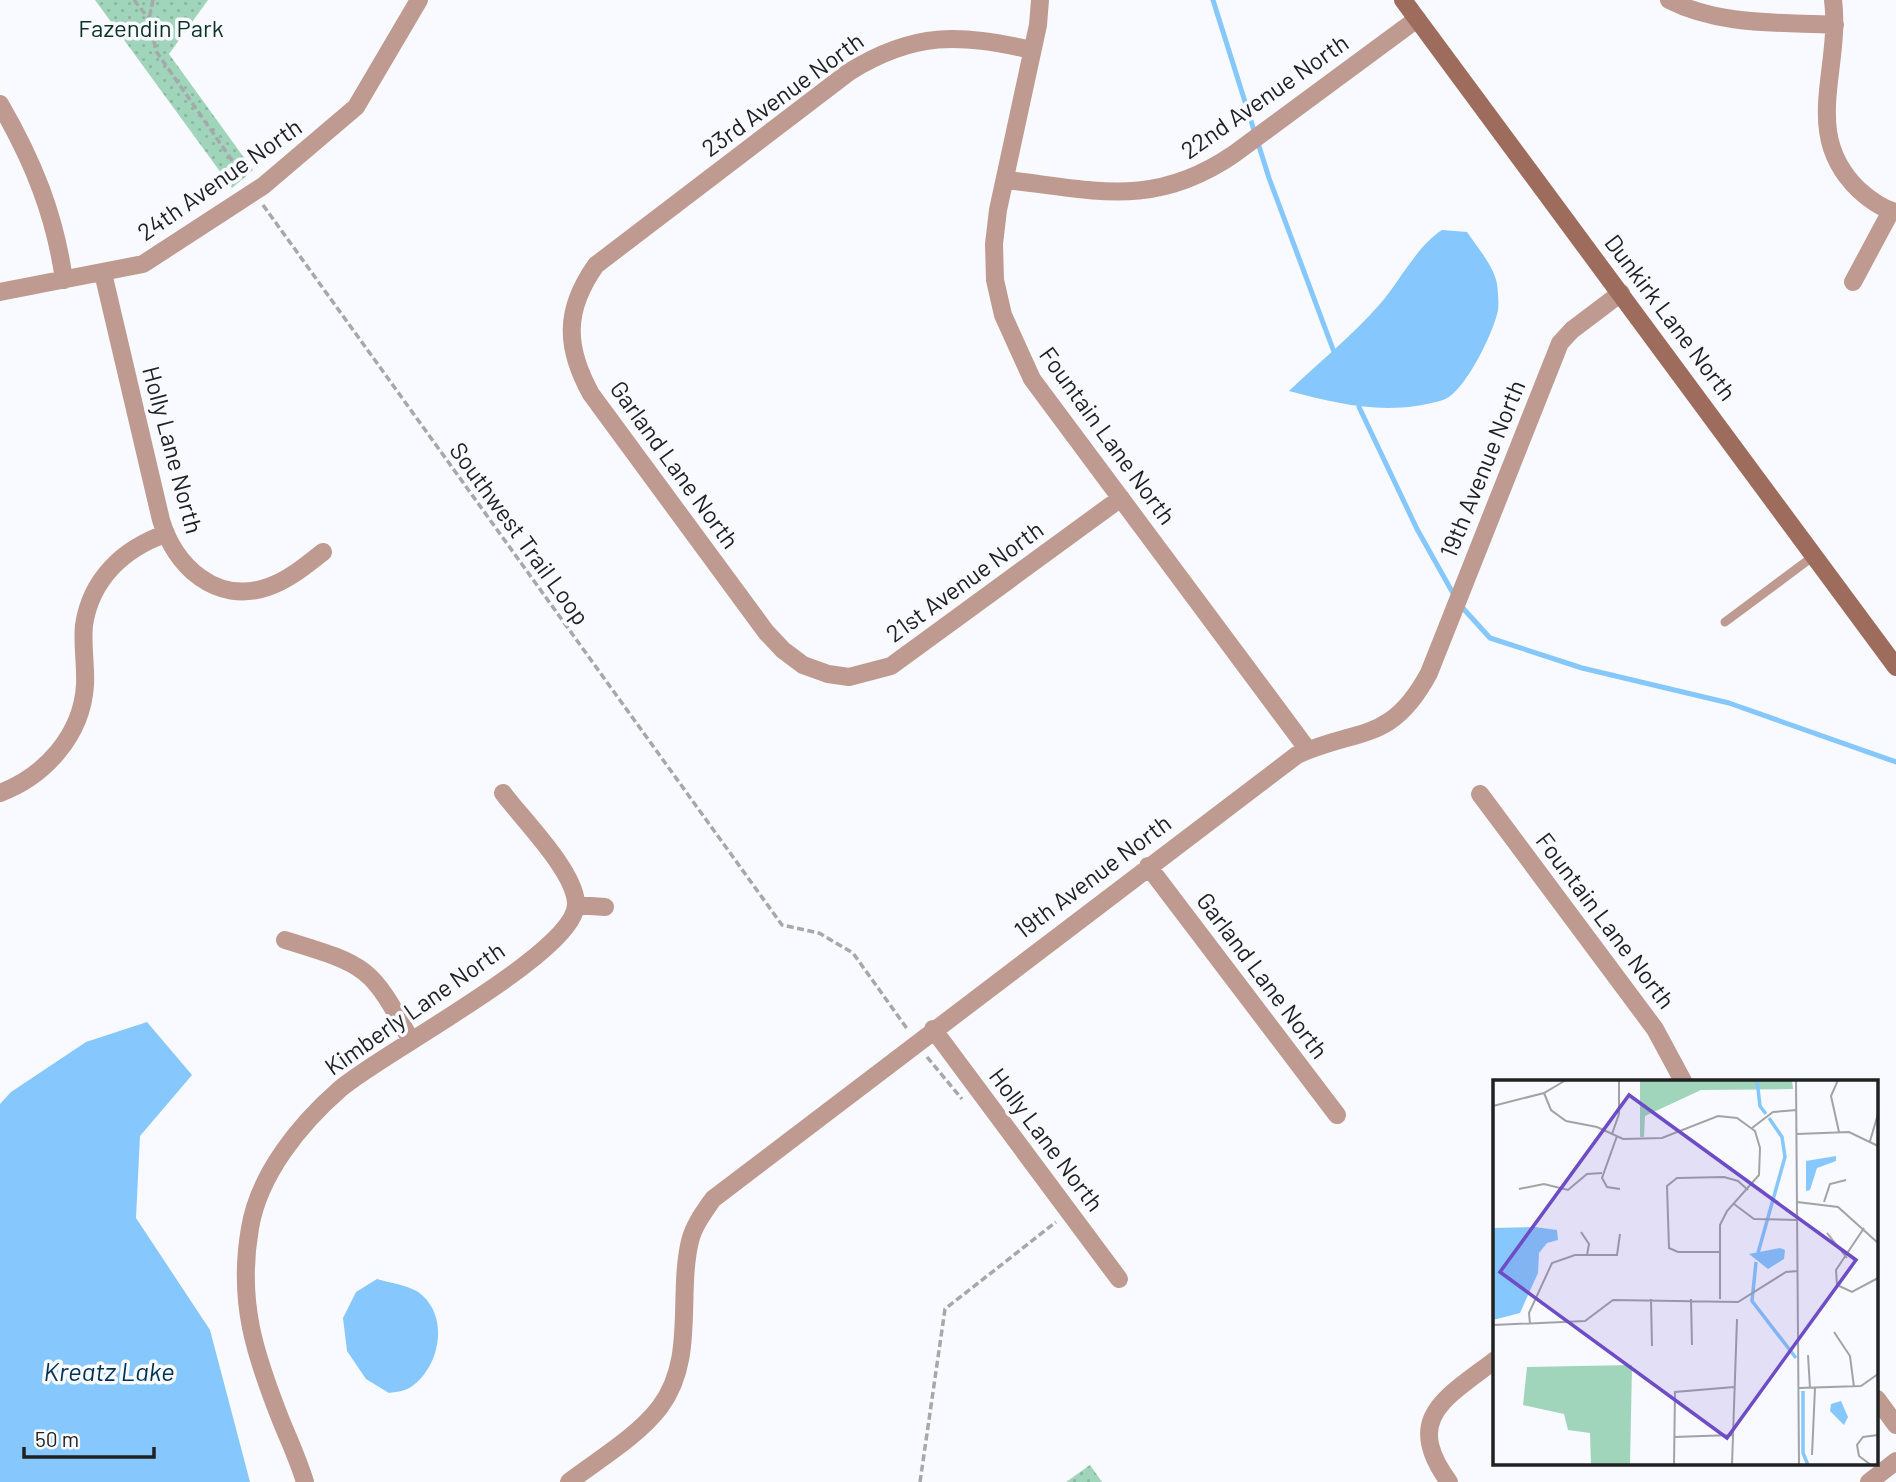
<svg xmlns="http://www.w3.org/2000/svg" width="1896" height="1482" viewBox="0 0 1896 1482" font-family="Barlow,sans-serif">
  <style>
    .grass { fill: url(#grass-dots) }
    .water { fill: #86c7fd }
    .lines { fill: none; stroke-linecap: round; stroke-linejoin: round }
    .stream { stroke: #86c7fd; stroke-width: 5 }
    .path { stroke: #a6a8ab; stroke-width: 3.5; stroke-dasharray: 7 3.5; stroke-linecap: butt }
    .lane { stroke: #be9a90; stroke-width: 9 }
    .street { stroke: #be9a90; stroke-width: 18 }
    .secondary { stroke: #9e6c5d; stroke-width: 18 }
    .labels { text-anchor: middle; stroke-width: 7; stroke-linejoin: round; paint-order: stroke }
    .park-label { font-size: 24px; fill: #0b3223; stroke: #f8faff }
    .street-label { font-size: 24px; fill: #202123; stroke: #f8faff }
    .water-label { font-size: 26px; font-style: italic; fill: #003254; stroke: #f8faff }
    .inset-river { fill: none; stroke: #86c7fd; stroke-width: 3.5 }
    .inset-road { fill: none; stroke: #a2a3a7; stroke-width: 2 }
    .view { fill: #6d4cc5; fill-opacity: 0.15; stroke: #6d4cc5; stroke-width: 3.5 }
    .inset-edge { fill: none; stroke: #202123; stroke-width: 3.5 }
  </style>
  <defs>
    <pattern id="grass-dots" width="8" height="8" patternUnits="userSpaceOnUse" patternTransform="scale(1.75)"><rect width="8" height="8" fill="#a0d5bb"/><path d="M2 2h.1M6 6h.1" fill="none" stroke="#8ab7a0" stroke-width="1.8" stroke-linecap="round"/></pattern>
  </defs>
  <rect width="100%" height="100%" fill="#f8faff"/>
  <path class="grass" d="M95 0H208L169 54 253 170 232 188Z
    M1090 1465 1102 1482H1066Z"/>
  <path class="water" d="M1442 230 1467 232C1477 247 1494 266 1497 284 1498 292 1499 303 1498 310 1494 332 1464 394 1443 400 1390 416 1341 405 1289 391 1319 362 1352 336 1380 304 1401 280 1416 247 1442 230Z
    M147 1022 192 1075 140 1136 136 1218 210 1330 250 1482H0V1104L11 1092 86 1042Z
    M377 1279C390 1283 414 1286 423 1296 449 1320 439 1368 411 1387 405 1391 396 1392 389 1393L366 1379 347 1351 343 1318 356 1292Z"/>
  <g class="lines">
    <path class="stream" d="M1213 0 1269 178 1334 352
      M1359 407 1417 529 1454 595
      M1461 606 1490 638 1582 668 1729 703 1896 762"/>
    <path class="path" d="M134 0 149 19
      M153 0 149 19 156 51 245 179
      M263 205 782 925 819 933 853 953 908 1030
      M927 1057 962 1099
      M920 1482 945 1309 1056 1222"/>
    <path class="lane" d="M1725 622 1815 555"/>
    <path class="street" d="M1040 0 1038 25 998 210 994 244 995 280 1003 315 1032 379 1308 750
      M1669 0C1720 26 1779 22 1835 25
      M1833 0C1842 69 1800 134 1859 190 1869 199 1882 209 1896 212
      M1032 50C959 34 915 31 849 72L596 265C564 310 565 347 591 394L766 632 783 650 803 665 828 674 849 677 891 666 1121 498
      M0 104C33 161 55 215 64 280
      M1006 180C1095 190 1154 209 1234 154L1417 19
      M103 273 161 520C175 566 216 605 268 587 289 580 306 565 323 552
      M1853 282 1891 211
      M0 292 143 264 263 186 356 107 419 0
      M0 793C45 776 82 735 85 685 86 665 82 645 84 625 91 579 123 549 165 534
      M1480 794 1655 1029 1683 1081
      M1148 866 1337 1115
      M576 905 605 907
      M285 940C366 965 371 965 411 1041
      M933 1029 1119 1279
      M1877 1399 1896 1425
      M305 1482C299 1462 290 1442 282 1423 255 1355 237 1302 250 1228 259 1174 300 1124 340 1089 379 1054 580 951 576 902 573 869 523 820 503 793
      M569 1482C599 1459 637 1437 660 1407 696 1359 677 1296 690 1241 694 1225 704 1212 713 1199L1297 755C1359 727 1391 744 1429 673L1560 343 1572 330 1621 293
      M1449 1482C1402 1418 1446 1398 1495 1360
      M1869 1482 1896 1461"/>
    <path class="secondary" d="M1403 0 1896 667"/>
  </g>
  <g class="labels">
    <g class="park-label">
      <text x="151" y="37">Fazendin Park</text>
    </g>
    <g class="street-label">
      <text transform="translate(783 95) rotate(-36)" y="8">23rd Avenue North</text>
      <text transform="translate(1265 97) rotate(-35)" y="8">22nd Avenue North</text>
      <text transform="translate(220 180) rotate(-35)" y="8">24th Avenue North</text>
      <text transform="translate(1670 318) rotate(53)" y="8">Dunkirk Lane North</text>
      <text transform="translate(1107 436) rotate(54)" y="8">Fountain Lane North</text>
      <text transform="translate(172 450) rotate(75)" y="8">Holly Lane North</text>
      <text transform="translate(674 465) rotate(54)" y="8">Garland Lane North</text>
      <text transform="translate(1483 469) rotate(-68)" y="8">19th Avenue North</text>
      <text transform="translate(519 534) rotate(54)" y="8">Southwest Trail Loop</text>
      <text transform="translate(965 582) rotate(-36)" y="8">21st Avenue North</text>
      <text transform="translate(1093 877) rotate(-37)" y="8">19th Avenue North</text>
      <text transform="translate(1605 921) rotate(53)" y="8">Fountain Lane North</text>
      <text transform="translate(1262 976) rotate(53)" y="8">Garland Lane North</text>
      <text transform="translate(415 1009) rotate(-35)" y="8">Kimberly Lane North</text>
      <text transform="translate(1046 1140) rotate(53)" y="8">Holly Lane North</text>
    </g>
    <g class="water-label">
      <text x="109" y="1381">Kreatz Lake</text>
    </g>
  </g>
  <g transform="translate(1493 1080)">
    <rect width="385" height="385" fill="#f8faff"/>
    <path d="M147 0H299L300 9 208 10 152 36 151 57H147ZM139 285 137 385H98L97 353 75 350 71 334 30 325 34 287Z" fill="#a0d5bb"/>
    <path d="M343 76V81L324 88 317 110 313 111V81ZM42 147 64 150 65 160 54 163 46 173 45 193 27 233 0 240V148ZM287 168 292 170 291 179 275 189 256 174ZM348 321 355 337 351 345 337 331 338 324Z" fill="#86c7fd"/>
    <path class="inset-river" d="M264 0 267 26 273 34M265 173 292 77 289 57 276 38M263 182 259 221 303 278M310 311V373L315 385"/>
    <path class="inset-road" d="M303 0 306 385M345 0 338 16 346 52M51 13 58 30 73 41 104 47 130 59 169 58 225 36 244 38 262 51 267 68 266 95 234 131 227 145V219M0 26 51 13 73 0M259 48 280 32 304 30M119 54 126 34V0M304 54 356 52 385 66M124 56 109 98 114 107 127 109M377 61 385 34M26 109 51 104 75 110 94 94 109 93M304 122 345 127 385 163M331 122 337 104 353 100M241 124 261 139 304 140M88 152 96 164 94 175M334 153 354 178M227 172H185L176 168 174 106 184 98 231 97 245 101 255 110M344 205 343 190 371 148M344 205 359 212 385 198M158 219 159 266M198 219 199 265M37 244 36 233 59 183 82 175H124L127 154M0 245 92 241 120 220 245 222 293 192 305 191M341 252 357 276 361 307M315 275 317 308M306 308 368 306 385 294M181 357 239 355M319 375 322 308M181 385 182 312 241 307M239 385 244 239M378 385 366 376 364 365 370 357 385 355"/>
    <path class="view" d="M136 15 363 180 234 358 7 192Z"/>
    <rect width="385" height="385" class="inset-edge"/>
  </g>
  <path d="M24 1447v10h130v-10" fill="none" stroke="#202123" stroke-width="3.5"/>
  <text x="35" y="1447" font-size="21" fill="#202123" stroke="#f8faff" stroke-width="5" paint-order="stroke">50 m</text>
</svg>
